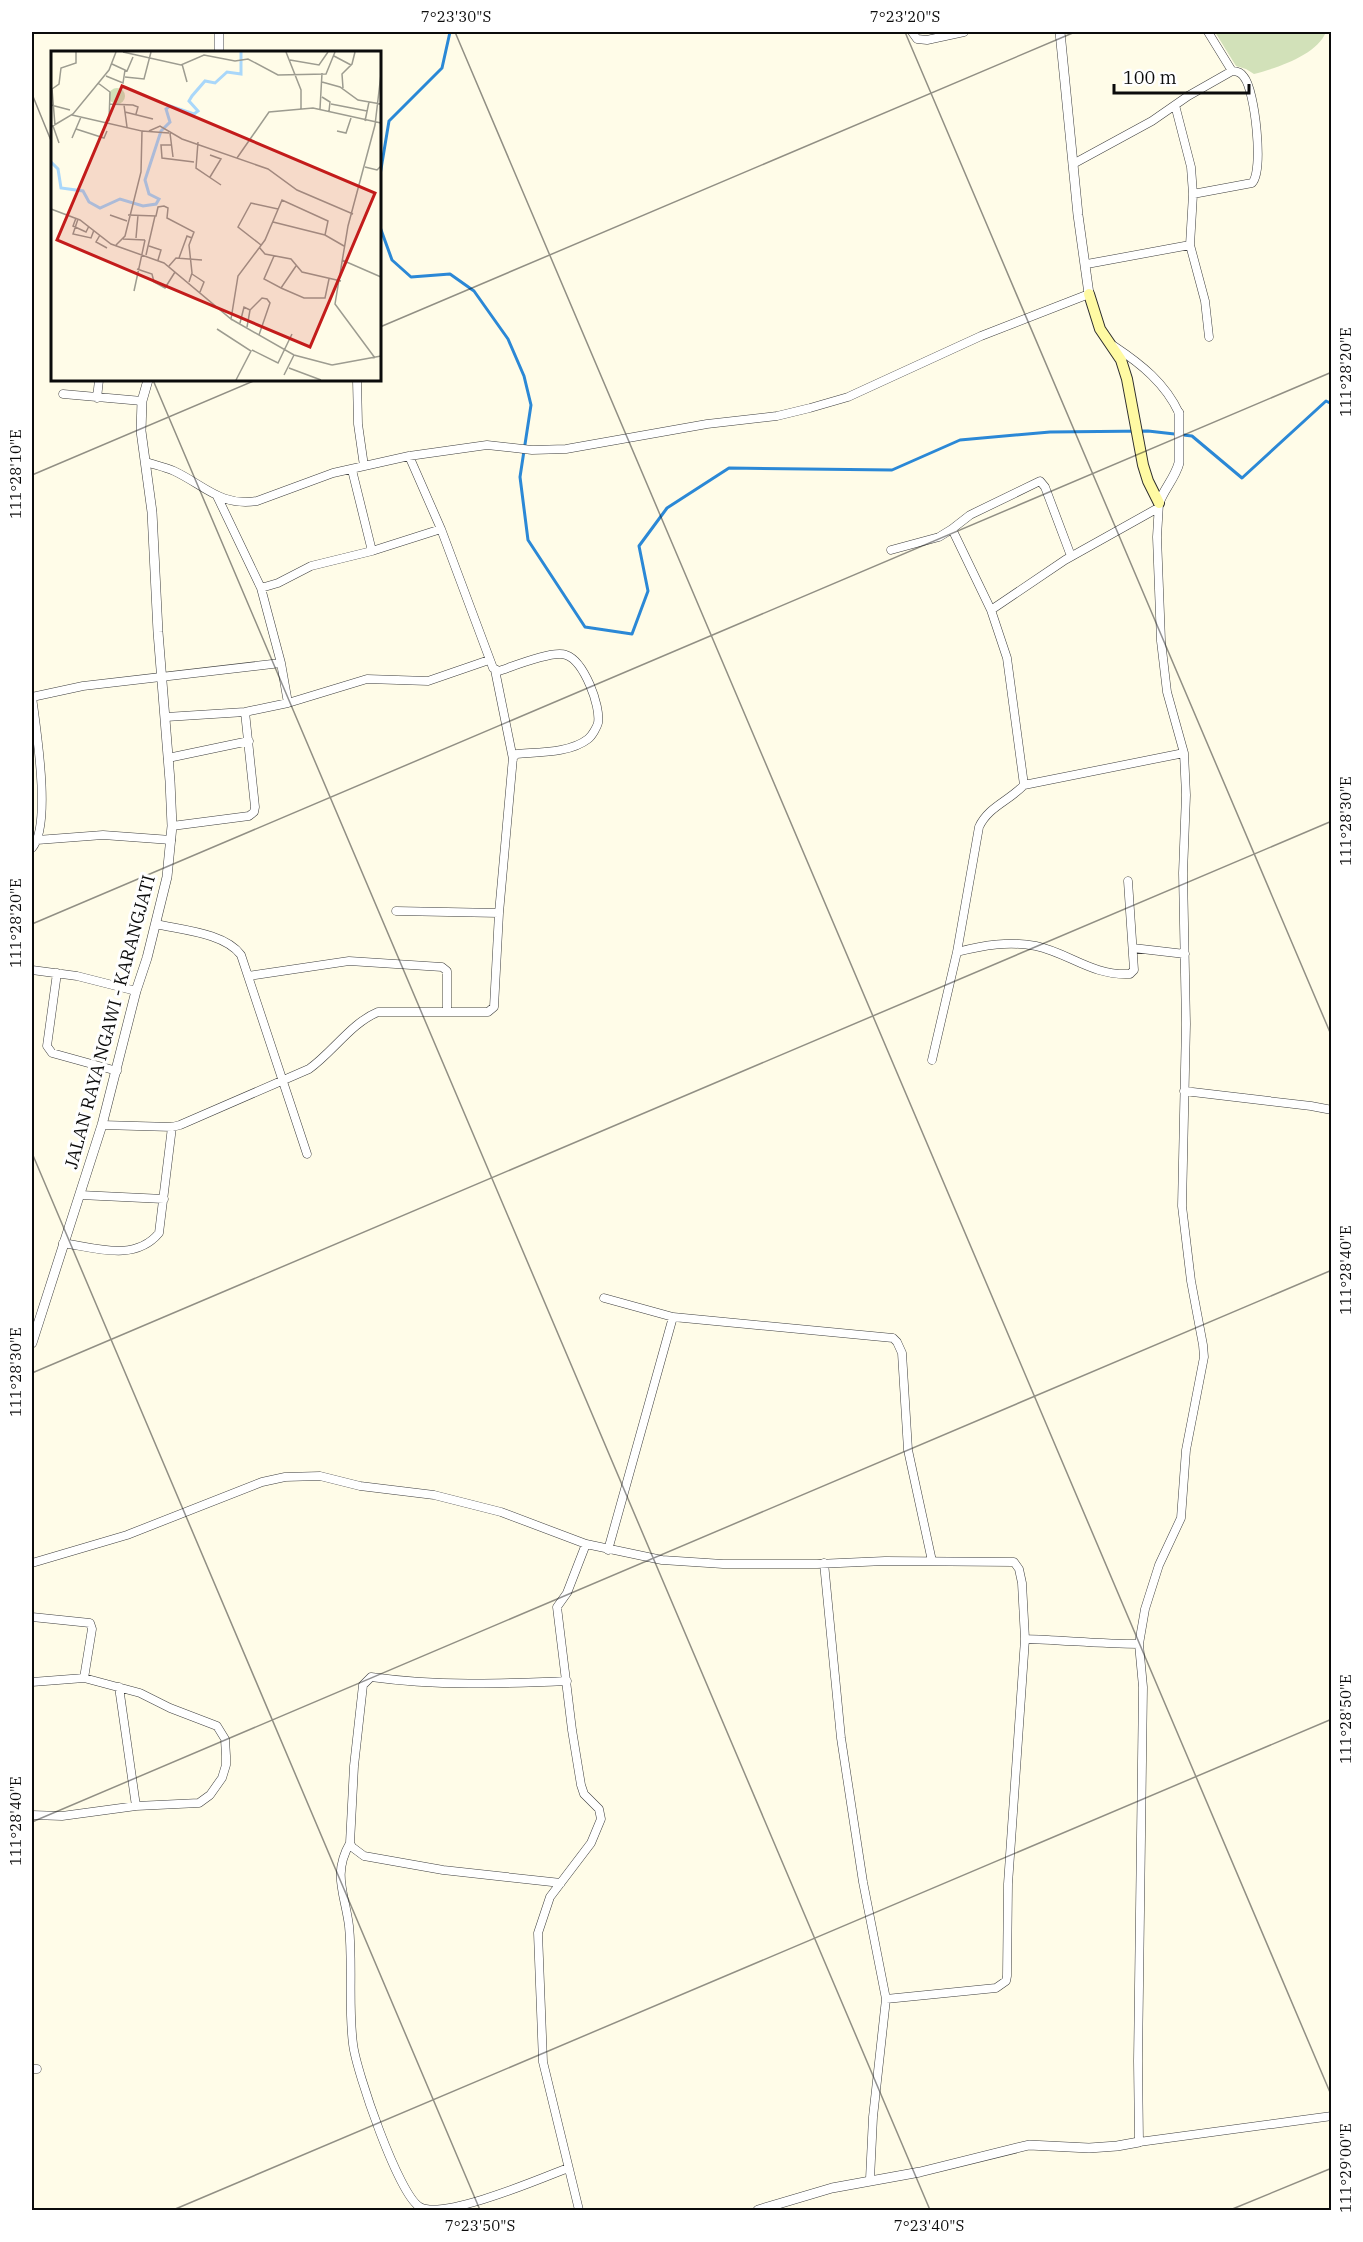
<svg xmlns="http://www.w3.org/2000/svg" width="1363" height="2242" viewBox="0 0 1363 2242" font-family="'IBM Plex Serif',serif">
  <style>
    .cemetery { fill: #d2e1b9 }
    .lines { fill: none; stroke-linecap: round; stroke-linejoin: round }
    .stream { stroke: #2b88d6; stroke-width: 3 }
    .minor-casing { stroke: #3e3e3e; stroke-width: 9 }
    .tertiary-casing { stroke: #3e3e3e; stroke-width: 10 }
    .secondary-casing { stroke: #2d2d2d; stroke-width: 12 }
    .minor { stroke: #fff; stroke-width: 8 }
    .tertiary { stroke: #fff; stroke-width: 9 }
    .secondary { stroke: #fffaa3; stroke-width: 10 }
    .ticks { fill: none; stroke: #0b0b0b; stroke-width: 1.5; stroke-opacity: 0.45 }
    .labels { text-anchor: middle; stroke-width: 6; stroke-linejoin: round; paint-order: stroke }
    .street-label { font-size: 18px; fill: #0b0b0b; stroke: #fff }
    .inset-river { fill: none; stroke: #a9d7fa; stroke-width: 3 }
    .inset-road { fill: none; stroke: #9d9c90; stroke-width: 1.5 }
    .view { fill: #c31c1b; fill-opacity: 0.15; stroke: #c31c1b; stroke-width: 3 }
    .inset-edge { fill: none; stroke: #0b0b0b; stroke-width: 3 }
    .neatline { fill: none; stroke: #0b0b0b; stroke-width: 2 }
    .ticks-label { font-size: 15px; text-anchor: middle; fill: #0b0b0b }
  </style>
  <rect width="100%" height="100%" fill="#fffce8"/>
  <path class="cemetery" d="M1215 32H1326C1317 55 1277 68 1254 74L1246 69 1236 66Z"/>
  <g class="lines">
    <path class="stream" d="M380 175 389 121 442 68 450 32
      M380 227 392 260 411 277 450 274 474 291 508 339 524 376 531 405 520 477 528 540 585 627 632 634 648 591 639 546 667 508 729 468 892 470 960 440 1050 432 1148 431 1192 436 1242 478 1326 401 1332 404"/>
    <defs>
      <path id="minor" d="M912 32 917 39 927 40 964 32
        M1175 105 1191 167 1193 194 1190 245 1205 301 1209 337
        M1073 164 1152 121 1188 96 1232 71
        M1193 194 1252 183C1264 171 1255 90 1244 77 1241 72 1237 71 1232 71L1208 32
        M1087 264 1190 245
        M1114 346C1141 364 1165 383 1179 413
        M357 380 358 424 364 466
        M63 394 142 401
        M97 398 99 380
        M146 462C155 465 165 467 174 471 204 485 221 507 257 501L333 473 409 456 487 445 532 450 566 449 707 424 777 416 810 408 848 397 981 336 1089 294
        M352 470 372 551
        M217 496 261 588 281 663 288 703
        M1159 503 1157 537 1161 641 1167 692 1184 753 1186 795 1183 873 1186 1024 1182 1206 1191 1281 1203 1345 1204 1357 1186 1450 1181 1518 1159 1565 1145 1609 1139 1644 1143 1687 1138 2061 1139 2142 1332 2116
        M891 550 939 537 952 529
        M261 588 278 583 311 566 372 551 441 529
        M991 610 1065 560 1158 508
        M495 670 513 759
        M32 697 83 686 281 663
        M166 717 245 712 288 703 367 679 428 681 489 660
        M168 758 249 741
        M1024 785 1007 658 991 610 952 529 970 515 1040 481 1045 487 1071 556
        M172 826 249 816 254 812 255 807 245 712
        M37 840 103 835 171 840
        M32 848C52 826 36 728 32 697
        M396 911 499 913
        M156 924C182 930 225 933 241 955L307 1154
        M1133 948 1185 954
        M957 952C984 945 1009 941 1036 946 1069 953 1092 976 1130 974L1134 970 1128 881
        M32 970 77 976 136 991
        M57 973 47 1046 52 1053 117 1071
        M248 976 349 961 442 967 447 971V1011
        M932 1060 957 952 979 827C988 807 1009 801 1024 785L1184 753
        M1184 1091 1311 1106 1332 1110
        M102 1125 172 1127 180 1125 309 1069C333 1052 351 1023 378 1012H488L494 1007 499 913 513 757 517 754C539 752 570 753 588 739 592 736 597 727 598 723 601 706 584 661 566 655 553 650 514 666 499 671L493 668 441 529 409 456
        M80 1195 164 1199
        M63 1243C96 1248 135 1262 159 1233L172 1127
        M604 1298 673 1317
        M608 1550 673 1317 893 1338 897 1342 902 1353 908 1450 932 1561
        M32 1563 127 1535 262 1482 285 1477 320 1476 360 1486 434 1495 501 1512 586 1544 662 1560 723 1564H817L885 1561 1014 1562 1019 1569 1022 1583 1025 1639 1008 1884 1007 1976 1006 1981 996 1988 886 1999
        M824 1563 841 1738 863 1882 886 1999 873 2117 870 2179
        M32 1617 90 1623 92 1629 84 1678
        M1025 1639C1063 1640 1100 1644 1139 1644
        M32 1682 84 1678 140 1693 170 1708 217 1726 225 1739 226 1756V1765L222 1778 210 1795 199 1803 136 1806 62 1816 32 1815
        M119 1687 136 1806
        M350 1843C332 1874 345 1894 349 1926 353 1965 348 2005 353 2044 356 2071 399 2196 420 2207 444 2220 542 2178 568 2168
        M561 1883 443 1870 364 1856 352 1847 350 1843 354 1766 363 1685 371 1677C436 1686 501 1684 567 1681
        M32 2069H37
        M579 2210 543 2062 538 1933 550 1897 591 1843 601 1819 599 1809 584 1794 581 1785 572 1730 557 1607 567 1593 586 1544"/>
      <path id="tertiary" d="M219 32V52
        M1060 32 1078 215 1089 294
        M1159 503C1164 489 1175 478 1179 463V413
        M32 1343 102 1125 136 991 147 958 167 877 172 826 170 781 158 632 152 512 141 431 142 401 148 380
        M758 2210 832 2188 920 2172 1029 2145 1089 2148 1117 2146 1139 2142"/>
      <path id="secondary" d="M1089 294 1100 329 1121 360 1127 379 1143 465 1148 481 1159 503"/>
    </defs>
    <use href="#minor" class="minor-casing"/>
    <use href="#tertiary" class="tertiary-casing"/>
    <use href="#secondary" class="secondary-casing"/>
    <use href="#minor" class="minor"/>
    <use href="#tertiary" class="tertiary"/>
    <use href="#secondary" class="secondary"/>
  </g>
  <path class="ticks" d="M455 32 1332 2097M905 32 1332 1037M32 94 52 143M380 327 1075 32M153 380 930 2210M32 475 256 380M32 924 1332 372M32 1153 480 2210M32 1373 1332 821M32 1822 1332 1270M173 2210 1332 1719M1230 2210 1332 2168"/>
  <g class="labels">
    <g class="street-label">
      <text transform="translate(110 1022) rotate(-75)" y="6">JALAN RAYA NGAWI - KARANGJATI</text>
    </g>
  </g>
  <g transform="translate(51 51)">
    <rect width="330" height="330" fill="#fffce8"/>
    <path d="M58 45a8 8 0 1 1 16 0a8 8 0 1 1-16 0Z" fill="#d2e1b9"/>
    <path class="inset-river" d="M0 111 7 118 10 137 32 140 38 151 49 157 69 148 92 155 105 153 108 148 98 143 94 129 110 80 119 71 115 58 119 55 143 63 147 60 138 50 141 45 154 30 164 32 176 21 190 23V1"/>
    <path class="inset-road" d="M72 1 130 14 153 4 184 10 197 8 227 24 275 23 284 1M235 1 250 39V58M283 5 300 14M239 9 268 14 277 1M61 13 76 20 82 6M131 13 136 31M55 25 72 32 74 19M74 26 93 28 100 1M271 31 289 36 307 49 330 53M47 32 59 41 58 70M292 37 291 23 301 13 304 1M271 46 279 51 278 60M58 53 82 54 87 56 85 63M280 53 316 60M0 54 19 59M73 54 76 76M269 58 271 22M74 61 102 68M21 64 91 80 90 121 74 185 65 194M314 70 318 51M4 74 1 38 8 33 10 17 25 12V1M2 75 8 92M0 76 22 63 58 19 65 1M25 78 53 87 56 80M91 80 118 82M98 80 109 75 131 88 217 118 246 139 302 163M286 80 295 82 300 67M119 82 122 106M21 87 30 66M147 91 145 117 170 134M120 94H110L111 107 143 111M186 107 218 61 262 57 330 72M314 116 326 119 330 115M159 126 170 108 159 104M0 158 29 169 60 193 113 212 180 268 187 225 214 189 231 149 277 170 274 184M59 164 76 170M77 164 105 165 107 156 113 155 117 157 116 167 143 181 138 194 141 222 138 231M25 167 22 175 35 181 38 175M27 168 22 183 40 187 43 179M222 171 274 184 293 195M49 184 45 191 56 197M85 187 87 164M72 188 94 189M210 194 187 176 200 152 227 158M98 195 110 199 107 209M208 196 214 203 240 208 251 221 290 230M95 204 104 165M223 205 213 228 230 237 245 215M128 207 136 185 141 187M291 209 330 226M118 215 125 207 151 209M86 218 101 223 103 231 114 237 124 221M141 223 153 231 149 241M230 237 253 247H274L278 228M83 240 94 189M180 268 243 304 281 314M189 272 193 256 199 259M196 276 199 259 211 247 216 248 219 252 208 284M166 278 200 300 185 329M201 299 227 312 241 283M324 307 284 253 297 175 324 74 330 23M281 314 330 305M238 317 270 329M233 324 243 304"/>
    <path class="view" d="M71 35 324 142 259 296 6 189Z"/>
    <rect width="330" height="330" class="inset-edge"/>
  </g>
  <rect width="1363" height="2242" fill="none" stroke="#ffffff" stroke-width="66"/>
  <path d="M1114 84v9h135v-9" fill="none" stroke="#0b0b0b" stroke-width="3"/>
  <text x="1123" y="84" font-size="18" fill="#0b0b0b" stroke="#ffffff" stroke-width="4.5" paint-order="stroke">100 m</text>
  <rect x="33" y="33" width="1297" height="2176" class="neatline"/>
  <g class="ticks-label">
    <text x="456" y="22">7°23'30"S</text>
    <text x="905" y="22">7°23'20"S</text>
    <text transform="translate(1346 372) rotate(-90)" y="5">111°28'20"E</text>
    <text transform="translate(16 474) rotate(-90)" y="5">111°28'10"E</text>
    <text transform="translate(1346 821) rotate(-90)" y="5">111°28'30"E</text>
    <text transform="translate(16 923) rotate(-90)" y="5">111°28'20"E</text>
    <text transform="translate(1346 1270) rotate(-90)" y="5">111°28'40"E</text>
    <text transform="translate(16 1372) rotate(-90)" y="5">111°28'30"E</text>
    <text transform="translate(1346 1719) rotate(-90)" y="5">111°28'50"E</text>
    <text transform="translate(16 1821) rotate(-90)" y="5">111°28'40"E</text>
    <text transform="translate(1346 2168) rotate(-90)" y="5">111°29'00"E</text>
    <text x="480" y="2231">7°23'50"S</text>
    <text x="929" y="2231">7°23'40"S</text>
  </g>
</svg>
